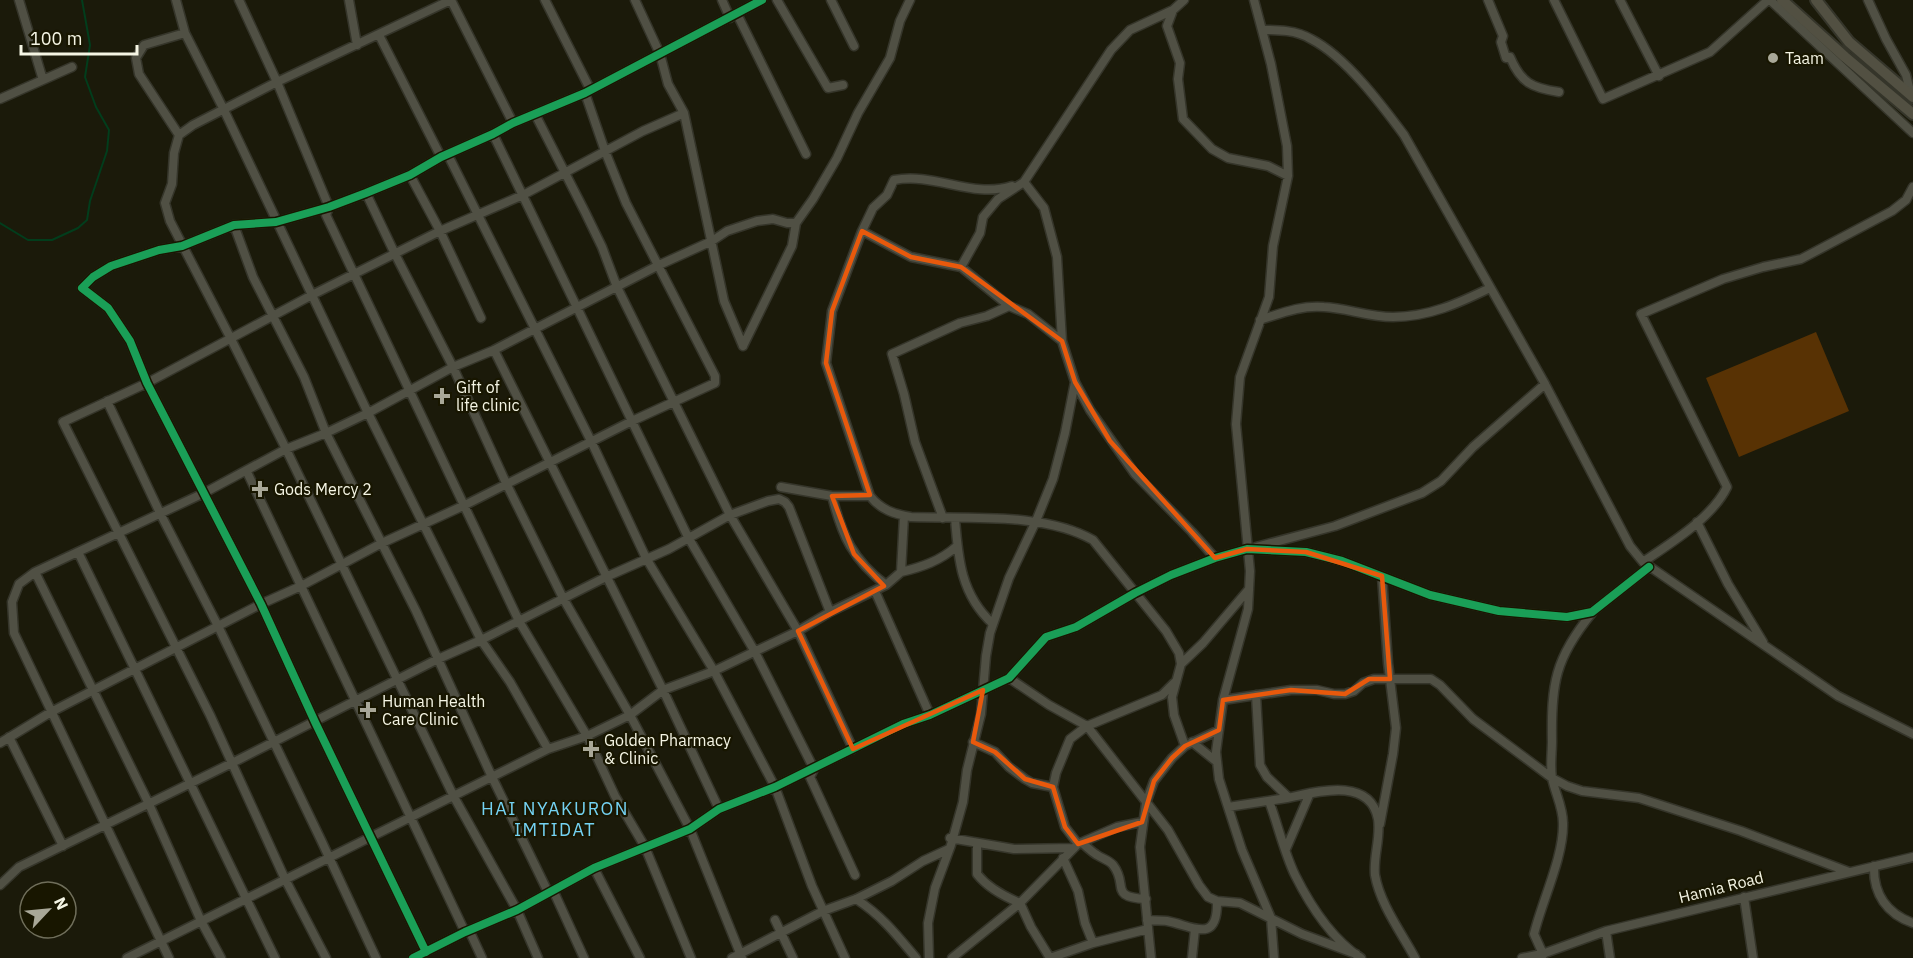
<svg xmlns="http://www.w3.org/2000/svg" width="1913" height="958" viewBox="0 0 1913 958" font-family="'IBM Plex Sans',sans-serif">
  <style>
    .green { fill: #583204 }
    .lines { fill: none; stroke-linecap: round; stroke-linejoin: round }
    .stream { stroke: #023d1c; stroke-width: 2 }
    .minor-casing { stroke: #35352a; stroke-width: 11 }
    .major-casing { stroke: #35352a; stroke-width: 14 }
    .minor { stroke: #505044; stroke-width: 8 }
    .major { stroke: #525042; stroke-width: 10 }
    .cycleway-casing { stroke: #181600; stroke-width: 11 }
    .cycleway { stroke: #1a9f57; stroke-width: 8 }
    .marked { fill: none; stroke: #e8590c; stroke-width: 4.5; stroke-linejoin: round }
    .poi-dot { fill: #a9a898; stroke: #181600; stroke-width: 2 }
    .labels { text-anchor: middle; stroke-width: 4.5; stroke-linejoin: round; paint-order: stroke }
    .poi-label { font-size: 16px; fill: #f5f5e4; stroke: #181600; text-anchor: start }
    .street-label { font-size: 16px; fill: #f5f5e4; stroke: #181600 }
    .neighbourhood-label { font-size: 18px; letter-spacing: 1.5px; fill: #74d2f2; stroke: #181600 }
  </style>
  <rect width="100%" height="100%" fill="#1b1a0a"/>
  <path class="green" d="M1816 332 1849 411 1739 457 1706 378Z"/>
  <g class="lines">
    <path class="stream" d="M0 223 28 240H52L78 228 87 220 90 201 107 151 109 130 96 107 85 77 90 45 82 0"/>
    <defs>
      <path id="minor" d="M19 0 43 80
        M176 0 185 33 224 110 368 413 481 640 510 682 548 749
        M239 0 277 82 329 207 326 215 519 621 587 736 615 796 645 847 691 958
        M349 0 357 45
        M451 0 277 82 193 125 179 135 174 153 172 184 165 203 170 221 231 339 286 449 454 797 517 910 538 958
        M451 0 513 123
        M545 0 590 89
        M635 0 660 54 668 84 684 113 724 301 743 346
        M722 0 730 18
        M777 0 828 88 843 85
        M831 0 854 46
        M1184 0 1173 10 1130 30 1111 50 1024 182 1044 208 1057 257 1062 341 1075 382 1090 410 1135 474 1192 532 1215 558
        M1254 0 1271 64 1287 146 1288 176 1273 246 1269 297 1240 377 1236 424 1250 571 1248 609 1223 700 1216 752 1219 779 1228 807 1242 850 1271 918 1274 958
        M1488 0 1503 36 1501 42 1506 58 1510 57C1521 83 1532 88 1559 92
        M1554 0 1603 99 1710 52 1768 0
        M1620 0 1659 76
        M1770 0 1913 133
        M1868 0 1886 39 1906 75 1911 95
        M1173 10 1167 26 1180 63 1178 79 1183 119 1212 149 1228 158 1268 166 1288 176
        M737 14 806 154
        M1262 30C1279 30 1296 30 1311 39 1346 57 1381 104 1404 135L1545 384 1630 546 1643 562 1838 696 1913 734
        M379 35 441 157
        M0 99 72 67
        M535 114 585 212 602 247 617 287 730 515 798 631 853 749
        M493 134 688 537 755 652 814 769 810 777 855 875
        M179 135 139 74 136 58 144 45 185 33
        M448 155 592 443 646 558 714 671 775 787 812 886 845 958
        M410 175 440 231 481 318
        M1024 182 998 199 983 217 980 233 961 267 911 257 862 231 832 311 826 363 870 496C881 510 894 514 911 517 968 519 1044 512 1093 540L1166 631 1179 653 1181 664 1172 697 1174 715 1185 746
        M366 193 395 254 453 367 506 483 563 598 630 715 690 829 742 958
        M234 225 253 277 304 377 326 433 416 611 492 777 548 892
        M862 231 873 208 887 195 894 180C935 172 972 199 1012 186
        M961 267 1009 306 1028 314 1062 341
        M1260 320C1282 313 1301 305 1324 307 1347 308 1368 317 1393 317 1429 317 1459 303 1490 288
        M743 346 792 246 796 223 813 199 837 158 858 113 890 58 900 21 910 0
        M494 350 663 690 719 809
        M107 401 160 513 218 626 321 840 376 958
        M247 472 465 932
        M781 487 832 496H870
        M832 496C842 536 853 560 886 585
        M943 518 915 442 904 394 892 354 960 323 987 316 1009 306
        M955 518C958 559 961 595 993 624
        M1697 522 1728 584 1763 642
        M1256 547 1335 526 1422 493 1441 481 1473 447 1545 384
        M78 552 275 958
        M1643 562C1671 543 1712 518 1727 487L1641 314 1723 279 1763 267 1801 259 1892 211 1906 200 1913 187
        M35 572 149 804 201 921 221 958
        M901 572C922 567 940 561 957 546
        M875 591 930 715
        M1181 664 1203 643 1249 589
        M1009 678 1049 705 1087 726 1168 830 1199 885 1208 897 1217 901 1240 903 1302 934 1356 954
        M1256 695 1260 765 1267 777 1288 797
        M1223 700 1291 690H1317L1334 694H1345L1354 691 1363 683 1374 679H1431L1440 685 1473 719 1552 778 1567 786 1582 791 1639 798 1741 831 1849 872
        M9 737 63 846
        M973 742 995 752 1009 767 1025 779 1032 783 1053 787
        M1192 742 1217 762
        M0 743 51 712 261 604 301 586 382 543 465 505 632 421 715 383V376L626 203 605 151 585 93
        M1269 801C1278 825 1284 852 1295 875 1310 905 1333 940 1361 958
        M1228 807C1247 804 1267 801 1287 798 1316 792 1370 776 1378 819 1381 838 1373 856 1375 875 1380 904 1401 932 1415 958
        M1380 824 1393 754 1396 728 1388 663 1382 576
        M950 838 1014 849 1074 848
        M1082 843C1087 847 1092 852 1097 855 1103 859 1109 860 1113 865 1129 885 1108 897 1146 899
        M977 844V874C988 888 1003 896 1020 903L1031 927 1050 958
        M1078 844 1065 827 1053 787 1056 773 1070 739 1087 726 1162 695 1174 683
        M1286 849 1310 793
        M1063 858 1078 891 1085 923 1093 943
        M1874 866C1873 894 1887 914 1913 923
        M594 868 640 958
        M0 885 19 867 232 763 438 659 481 640 606 577 669 549 730 515 768 501 779 499 785 502 789 507 830 612
        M553 890 584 958
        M1744 897 1753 958
        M856 899C882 916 896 934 916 958
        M775 920 793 958
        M1147 920C1154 921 1161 920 1167 921 1193 926 1218 945 1217 901
        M469 930 482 958
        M1606 931 1610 958
        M426 952 315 722 261 604 147 383 130 341 108 308 82 288 93 277 111 266 159 250 182 246 234 225 276 222 329 207 366 193 410 175 441 157 493 134 513 123 585 93 762 0
        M1543 954 1534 934C1542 901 1564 856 1563 823 1563 807 1555 793 1552 778 1550 766 1552 753 1552 741 1551 684 1555 658 1592 613
        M127 958 548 749 587 736 630 715 663 690 714 671 798 631 830 612 886 585 901 572 904 516
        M169 958 14 633 12 602 19 584 35 572 204 493 286 449 326 433 368 413 453 367 494 350 659 265 712 241 727 231 757 221 773 219 787 223H796
        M326 958 285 879 210 715 63 422 147 383 312 295 440 231 523 195 643 131 684 113
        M413 958 465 932 517 910 594 868 690 829 719 809 775 787 903 724 930 715 1009 678 1046 637 1076 627 1135 593 1171 575 1215 558 1247 549 1306 552 1342 561 1430 595 1499 611 1567 617 1592 612 1649 567
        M732 958 823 911 856 899 892 881 923 861 949 849
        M929 958 928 923 935 888 951 845 963 802 967 770 981 714 986 656 990 633 1009 578 1036 521 1053 479 1065 433 1075 382
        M952 958 1020 903 1078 844 1117 827 1142 822
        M1050 958 1093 943 1148 929
        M1151 958 1140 847 1146 803 1154 781 1172 758 1185 746 1219 730
        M1192 958 1195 929
        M1522 958 1542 954
        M1540 958 1545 953 1606 931 1913 857"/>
      <path id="major" d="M1782 0 1845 57 1913 114
        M1816 0 1849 42 1913 97"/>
    </defs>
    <use href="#minor" class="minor-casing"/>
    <use href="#major" class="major-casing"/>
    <use href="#minor" class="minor"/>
    <use href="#major" class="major"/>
    <defs>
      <path id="cycleway" d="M426 952 315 722 261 604 147 383 130 341 108 308 82 288 93 277 111 266 159 250 182 246 234 225 276 222 329 207 366 193 410 175 441 157 493 134 513 123 585 93 762 0
        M413 958 465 932 517 910 594 868 690 829 719 809 775 787 903 724 930 715 1009 678 1046 637 1076 627 1135 593 1171 575 1215 558 1247 549 1306 552 1342 561 1430 595 1499 611 1567 617 1592 612 1649 567"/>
    </defs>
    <use href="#cycleway" class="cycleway-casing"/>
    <use href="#cycleway" class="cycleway"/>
  </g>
  <path class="marked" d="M862 231 911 257 961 267 1062 341 1075 382 1110 441 1215 558 1247 549 1306 552 1382 576 1390 679H1369L1345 694 1291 690 1223 700 1219 730 1185 746 1172 758 1154 781 1142 822 1078 844 1065 827 1053 787 1025 779 995 752 973 742 983 690 853 749 798 631 884 586 854 554 832 496 870 495 826 363 832 311Z"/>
  <g class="poi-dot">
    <circle cx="1773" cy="58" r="6"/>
    <path d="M439 387h6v6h6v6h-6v6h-6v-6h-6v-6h6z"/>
    <path d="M257 480h6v6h6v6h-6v6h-6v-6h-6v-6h6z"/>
    <path d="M365 701h6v6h6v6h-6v6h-6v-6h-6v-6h6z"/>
    <path d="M588 740h6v6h6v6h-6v6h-6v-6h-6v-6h6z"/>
  </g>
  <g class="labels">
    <g class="poi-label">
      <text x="1785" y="64">Taam</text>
      <text x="456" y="393">Gift of<tspan x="456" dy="18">life clinic</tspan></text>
      <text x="274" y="495">Gods Mercy 2</text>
      <text x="382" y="707">Human Health<tspan x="382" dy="18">Care Clinic</tspan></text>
      <text x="604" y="746">Golden Pharmacy<tspan x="604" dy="18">&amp; Clinic</tspan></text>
    </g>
    <g class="street-label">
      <text transform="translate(1721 887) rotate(-14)" y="6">Hamia Road</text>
    </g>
    <g class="neighbourhood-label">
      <text x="555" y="815">HAI NYAKURON<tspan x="555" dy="21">IMTIDAT</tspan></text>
    </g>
  </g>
  <g transform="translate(48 910) rotate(64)"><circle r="28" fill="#181600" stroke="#706f5b" stroke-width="1.5"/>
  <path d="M0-4.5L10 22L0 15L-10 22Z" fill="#a9a898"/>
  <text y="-9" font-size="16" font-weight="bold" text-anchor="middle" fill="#f5f5e4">N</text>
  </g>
  <path d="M21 45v9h116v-9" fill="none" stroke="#f5f5e4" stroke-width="3"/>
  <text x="30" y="45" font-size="18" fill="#f5f5e4" stroke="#181600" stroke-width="4.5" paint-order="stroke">100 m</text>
</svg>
